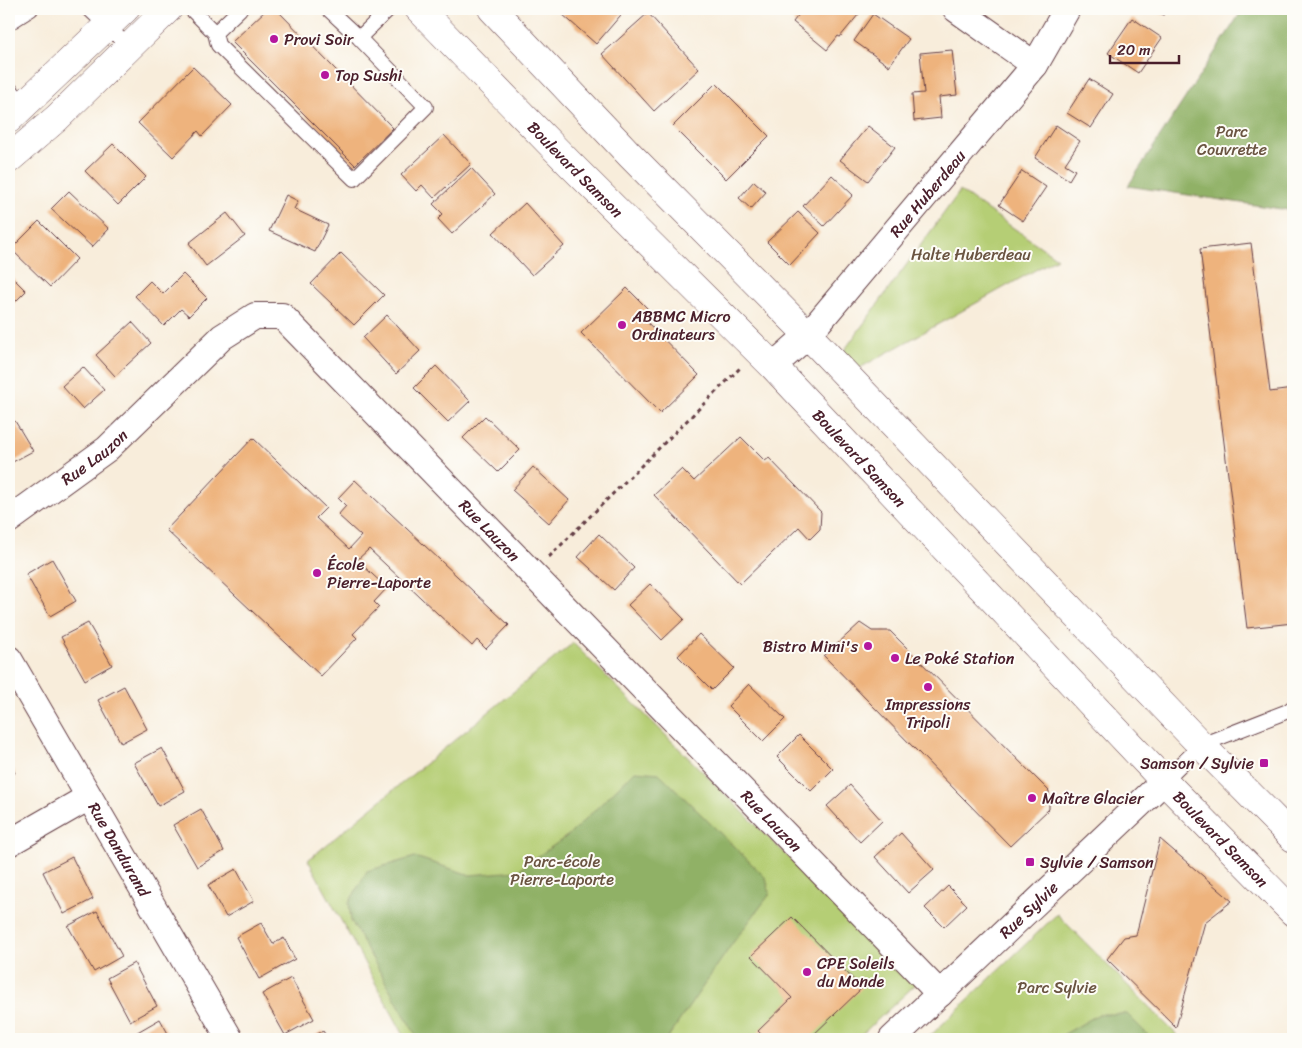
<svg xmlns="http://www.w3.org/2000/svg" width="1302" height="1048" viewBox="0 0 1302 1048" font-family="Sriracha,sans-serif">
  <style>
    .green { fill: #b5ce74; stroke: #807650 }
    .forest { fill: #90b166; stroke: #6d6848 }
    .building { fill: #eeb37d }
    .lines { fill: none; stroke-linecap: round; stroke-linejoin: round }
    .service-casing { stroke: #643e45; stroke-width: 16 }
    .minor-casing { stroke: #643e45; stroke-width: 28 }
    .tertiary-casing { stroke: #643e45; stroke-width: 29 }
    .path { stroke: #643e45; stroke-width: 3; stroke-dasharray: 4 4; stroke-linecap: butt }
    .service { stroke: #fff; stroke-width: 14 }
    .minor { stroke: #fff; stroke-width: 26 }
    .tertiary { stroke: #fff; stroke-width: 28 }
    .poi-dot { fill: #b5179e; stroke: #fdfcf7; stroke-width: 2 }
    .labels { text-anchor: middle; stroke-width: 4; stroke-linejoin: round; paint-order: stroke }
    .poi-label { font-size: 16px; fill: #4a1f2b; stroke: #fdfcf7; text-anchor: start }
    .park-label { font-size: 16px; fill: #6a5441; stroke: #fdfcf7 }
    .street-label { font-size: 16px; fill: #4a1f2b; stroke: #fdfcf7 }
  </style>
  <rect width="100%" height="100%" fill="#fdfcf7"/>
  <filter id="ink" filterUnits="userSpaceOnUse"><feTurbulence type="fractalNoise" baseFrequency=".02" numOctaves="2"/><feDisplacementMap in="SourceGraphic" scale="10" xChannelSelector="R" yChannelSelector="G"/><feConvolveMatrix kernelMatrix="1 2 1 2 8 2 1 2 1" color-interpolation-filters="sRGB"/></filter>
  <filter id="wash" filterUnits="userSpaceOnUse"><feTurbulence type="fractalNoise" baseFrequency=".0096" numOctaves="4" result="noise"/><feDisplacementMap in="SourceGraphic" scale="20" xChannelSelector="R" yChannelSelector="G"/><feGaussianBlur stdDeviation="1.12" result="paint"/><feColorMatrix in="noise" values="0 0 0 0 0 0 0 0 0 0 0 0 0 0 0 0 0 1.4 0 .05"/><feComposite in="paint" operator="in"/></filter>
  <g filter="url(#wash)">
    <rect width="100%" height="100%" fill="#f8eddb"/>
    <path class="green" d="M960 191 1057 258 856 370 838 359Z
      M573 643 916 984 857 1039H406L308 860Z
      M1057 914 1181 1039H927Z"/>
    <path class="forest" d="M1243 9H1293V216L1288 210 1128 186Z
      M635 771 659 773 766 878 770 894 732 944 667 1039H418L351 921 349 903 367 871 415 857 470 875 517 871 570 834Z
      M1099 1014H1127L1152 1039H1061V1036Z"/>
    <g id="blocks">
      <path class="building" d="M267 9H276L393 128 355 165 232 42Z
        M567 9H626L596 44 562 14Z
        M803 9H863L840 37 838 36 827 50 793 22Z
        M1152 9H1168L1164 15Z
        M648 13 699 69 654 111 602 54Z
        M873 14 909 39 889 66 854 41Z
        M1132 18 1162 38 1138 73 1108 53Z
        M952 50 957 95 939 97 941 118 914 121 912 94 924 93 920 53Z
        M193 67 232 105 202 136 198 131 173 157 138 123Z
        M1089 79 1113 94 1091 128 1067 113Z
        M716 83 769 136 726 179 673 126Z
        M1056 125 1080 141 1065 164 1075 170 1069 180 1035 158Z
        M868 126 895 147 868 181 840 160Z
        M444 135 471 164 434 198 422 185 416 191 401 175Z
        M113 144 146 177 118 205 85 171Z
        M471 168 495 194 452 234 438 219 443 214 433 204Z
        M1022 171 1046 187 1023 221 999 205Z
        M832 175 853 195 824 226 803 206Z
        M754 181 766 192 751 209 739 198Z
        M69 191 109 229 92 247 51 209Z
        M286 195 298 201 294 209 328 225 315 252 269 231Z
        M525 203 564 246 532 275 493 233Z
        M798 212 820 233 790 265 767 242Z
        M227 213 245 236 206 266 189 243Z
        M39 221 77 259 50 287 11 249Z
        M1251 243 1270 392 1293 389V623L1247 628 1200 249Z
        M341 253 384 295 354 325 311 284Z
        M9 274 26 291 9 308Z
        M183 274 207 298 189 316 181 309 164 326 135 296 150 281 163 294Z
        M627 288 648 309 641 316 699 375 660 413 581 333Z
        M387 315 420 351 396 374 363 338Z
        M132 322 151 343 115 376 96 355Z
        M436 366 470 401 448 422 414 388Z
        M83 367 104 390 83 409 62 386Z
        M485 416 520 450 498 472 463 438Z
        M15 421 33 451 9 464V424Z
        M741 437 765 461 769 458 821 512 820 529 810 539 799 527 740 584 654 495 682 469 694 481Z
        M253 438 326 508 316 518 349 549 361 536 338 515 346 506 338 498 355 480 509 625 486 649 477 640 472 646 369 549 357 560 387 588 374 602 379 607 353 634 357 638 321 676 166 530Z
        M533 467 569 500 549 523 512 490Z
        M599 534 634 568 614 590 578 557Z
        M52 559 76 601 50 616 26 574Z
        M650 584 684 619 662 640 628 605Z
        M88 623 112 665 85 680 61 637Z
        M860 623 872 631H890L1049 791V809L1010 846 824 656Z
        M699 634 734 668 712 690 678 656Z
        M749 684 785 719 763 741 728 706Z
        M124 686 147 729 121 743 98 700Z
        M799 735 833 769 811 791 777 757Z
        M162 748 185 791 158 806 134 763Z
        M9 762 15 773 9 776Z
        M850 785 882 821 860 842 827 806Z
        M201 809 224 851 197 867 173 825Z
        M901 833 934 870 908 893 875 857Z
        M1160 839 1232 901 1205 922 1176 1027 1107 959 1124 937 1136 935Z
        M72 857 93 899 64 914 43 872Z
        M236 869 254 901 226 917 208 885Z
        M948 886 967 905 944 927 925 908Z
        M97 911 122 956 94 972 68 926Z
        M792 917 862 988 809 1039H762L764 1037 758 1031 792 998 751 956Z
        M261 923 273 944 284 938 295 959 259 979 236 937Z
        M134 963 157 1006 130 1021 107 978Z
        M291 978 314 1019 285 1035 262 994Z
        M160 1019 171 1039H137L134 1034Z
        M323 1031 328 1039H308Z"/>
    </g>
  </g>
  <g filter="url(#ink)">
    <use href="#blocks" fill-opacity="0" stroke="#643e45" stroke-width="1"/>
    <g class="lines">
      <defs>
        <path id="service" d="M89 9 129 47
          M191 9 215 33 240 9
          M9 23 31 9
          M215 33 218 45 354 179 426 107 359 38 328 9
          M359 38 389 9
          M9 88 24 105
          M1164 781 1201 745 1288 711 1293 707"/>
        <g id="minor">
          <path d="M956 9 1035 65"/>
          <path id="s1" d="M773 366 808 335 1035 65 1067 9"/>
          <path id="s2" d="M9 520 107 449 222 337 255 316H282L940 994"/>
          <path id="s3" d="M9 659 230 1039"/>
          <path d="M9 843 89 797"/>
          <path id="s4" d="M892 1039 1164 781"/>
        </g>
        <g id="tertiary">
          <path id="s5" d="M419 9 570 164 773 366 1164 781 1293 912"/>
          <path d="M492 9 630 155 808 335 1201 745 1293 838"/>
          <path d="M9 119 125 9"/>
          <path d="M9 159 57 118 168 9"/>
        </g>
      </defs>
      <use href="#service" class="service-casing"/>
      <use href="#minor" class="minor-casing"/>
      <use href="#tertiary" class="tertiary-casing"/>
      <path class="path" d="M549 557 740 368"/>
      <use href="#service" class="service"/>
      <use href="#minor" class="minor"/>
      <use href="#tertiary" class="tertiary"/>
    </g>
  </g>
  <g class="poi-dot">
    <circle cx="274" cy="39" r="5"/>
    <circle cx="325" cy="75" r="5"/>
    <circle cx="622" cy="325" r="5"/>
    <circle cx="317" cy="573" r="5"/>
    <circle cx="868" cy="646" r="5"/>
    <circle cx="895" cy="658" r="5"/>
    <circle cx="928" cy="687" r="5"/>
    <rect x="1259" y="758" width="10" height="10" rx="2.5"/>
    <circle cx="1032" cy="798" r="5"/>
    <rect x="1025" y="857" width="10" height="10" rx="2.5"/>
    <circle cx="807" cy="972" r="5"/>
  </g>
  <g class="labels">
    <g class="poi-label">
      <text x="284" y="45">Provi Soir</text>
      <text x="335" y="81">Top Sushi</text>
      <text x="632" y="322">ABBMC Micro<tspan x="632" dy="18">Ordinateurs</tspan></text>
      <text x="327" y="570">École<tspan x="327" dy="18">Pierre-Laporte</tspan></text>
      <text x="858" y="652" text-anchor="end">Bistro Mimi's</text>
      <text x="905" y="664">Le Poké Station</text>
      <text x="928" y="710" text-anchor="middle">Impressions<tspan x="928" dy="18">Tripoli</tspan></text>
      <text x="1254" y="769" text-anchor="end">Samson / Sylvie</text>
      <text x="1042" y="804">Maître Glacier</text>
      <text x="1040" y="868">Sylvie / Samson</text>
      <text x="817" y="969">CPE Soleils<tspan x="817" dy="18">du Monde</tspan></text>
    </g>
    <g class="park-label">
      <text x="1232" y="137">Parc<tspan x="1232" dy="18">Couvrette</tspan></text>
      <text x="971" y="260">Halte Huberdeau</text>
      <text x="562" y="867">Parc-école<tspan x="562" dy="18">Pierre-Laporte</tspan></text>
      <text x="1057" y="993">Parc Sylvie</text>
    </g>
    <g class="street-label">
      <text dy="6" stroke="none"><textPath href="#s5" startOffset="224">Boulevard Samson</textPath></text>
      <text dy="6" stroke="none"><textPath href="#s1" startOffset="232">Rue Huberdeau</textPath></text>
      <text dy="6" stroke="none"><textPath href="#s2" startOffset="106">Rue Lauzon</textPath></text>
      <text dy="6" stroke="none"><textPath href="#s5" startOffset="629">Boulevard Samson</textPath></text>
      <text dy="6" stroke="none"><textPath href="#s2" startOffset="646">Rue Lauzon</textPath></text>
      <text dy="6" stroke="none"><textPath href="#s2" startOffset="1051">Rue Lauzon</textPath></text>
      <text dy="6" stroke="none"><textPath href="#s5" startOffset="1154">Boulevard Samson</textPath></text>
      <text dy="6" stroke="none"><textPath href="#s3" startOffset="220">Rue Dandurand</textPath></text>
      <text dy="6" stroke="none"><textPath href="#s4" startOffset="188">Rue Sylvie</textPath></text>
    </g>
  </g>
  <rect width="1302" height="1048" fill="none" stroke="#fdfcf7" stroke-width="30"/>
  <path d="M1110 55v8h69v-8" fill="none" stroke="#4a1f2b" stroke-width="2.5"/>
  <text x="1117" y="55" font-size="15" fill="#4a1f2b" stroke="#fdfcf7" stroke-width="4" paint-order="stroke">20 m</text>
</svg>
